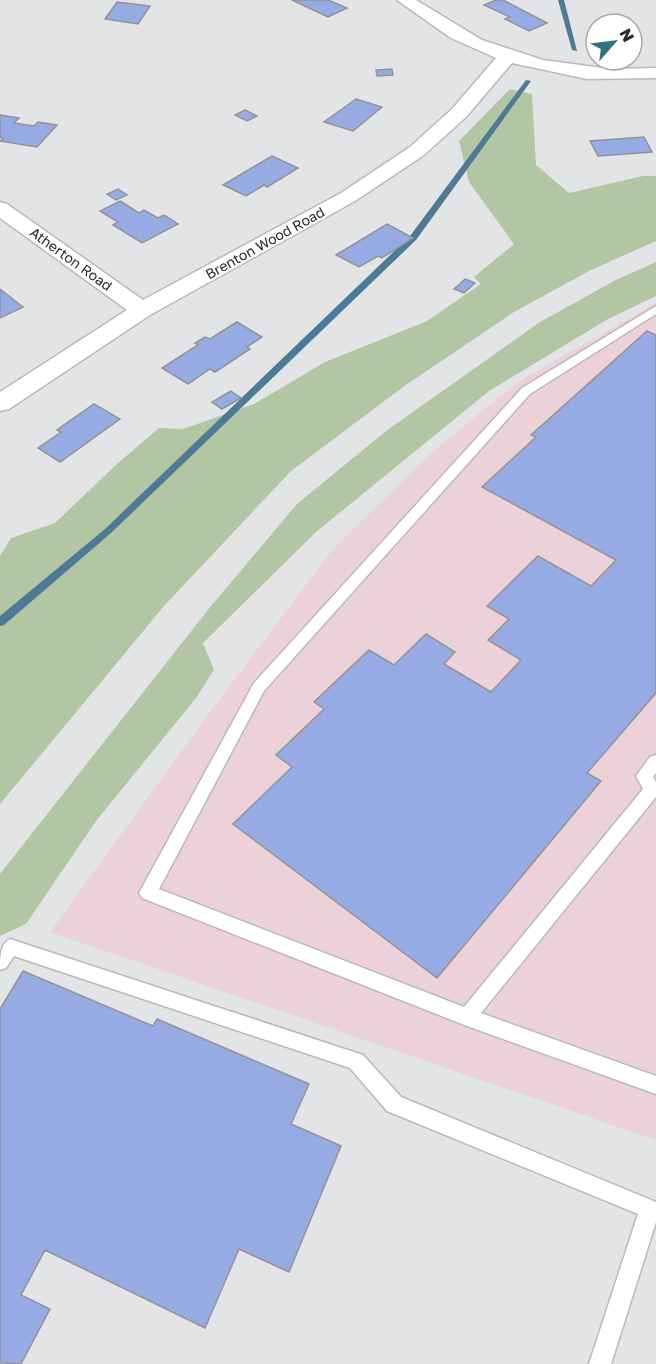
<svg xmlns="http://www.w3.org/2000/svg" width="656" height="1364" viewBox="0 0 656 1364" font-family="'Golos Text',sans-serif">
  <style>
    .commercial { fill: #ecd2d8 }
    .green { fill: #b2c6a3 }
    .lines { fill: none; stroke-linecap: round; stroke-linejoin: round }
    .stream { fill: #4d7b96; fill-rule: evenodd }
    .building { fill: #96aae4; stroke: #939396; stroke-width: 1.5 }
    .lane-casing { stroke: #b9b9bc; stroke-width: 3 }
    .street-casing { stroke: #b9b9bc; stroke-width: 3 }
    .lane { fill: #fff; fill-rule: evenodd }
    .street { fill: #fff; fill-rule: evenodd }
    .labels { text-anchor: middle; stroke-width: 4.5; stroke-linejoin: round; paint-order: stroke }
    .far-street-label { font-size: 14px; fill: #2a2b2c; stroke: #fff }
  </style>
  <rect width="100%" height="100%" fill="#e3e4e6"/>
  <path class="commercial" d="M656 303V1140L50 932 213 708 333 549 428 456 516 383Z"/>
  <path class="green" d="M510 89 532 94 536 165 569 193 643 176H656V241L589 271 514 312 403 387 291 471 164 606 0 804V556L11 538 55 523 117 464 159 428 183 429 254 404 325 362 427 321 481 284 474 277 514 244 469 182 459 141Z
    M656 262V296L608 319 489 391 316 532 203 643 214 670 196 698 96 821 26 924 0 936V874L211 606 297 504 386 431 540 322 616 280Z"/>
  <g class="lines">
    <path class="stream" d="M558 0H564L577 51 572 50Z
      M526 80 531 81 416 240 111 533 4 625 0 626V616L105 529 410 236Z"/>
  </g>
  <path class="building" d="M292 0H328L347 8 328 17Z
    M496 0H503L547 23 529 31 505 19 510 17 484 5Z
    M117 2 150 6 138 24 105 19Z
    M392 69 393 75 377 76 376 70Z
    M356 99 382 107 353 131 324 122Z
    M245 110 257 116 247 121 235 115Z
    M0 115 19 118 14 123 34 126 38 122 57 125 37 147 0 141 3 138 0 137Z
    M644 137 652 152 598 156 590 141Z
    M272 156 298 168 267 187 264 185 246 196 223 185Z
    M118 189 127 195 116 200 107 194Z
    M120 201 139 213 144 210 158 218 164 215 178 224 142 243 113 225 118 222 100 211Z
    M387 224 413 238 382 258 378 256 359 267 336 255Z
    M465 279 475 283 464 293 454 289Z
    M0 289 23 307 0 318Z
    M237 322 262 337 247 347 250 349 215 372 210 369 188 384 162 368 198 345 195 343 205 337 210 339Z
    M647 331 656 335V693L587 773 601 781 437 978 233 824 292 767 276 755 324 709 314 702 369 650 394 665 426 634 455 652 444 664 491 692 521 660 488 640 509 619 487 606 538 556 591 586 616 560 482 487 536 437 531 435Z
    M231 391 241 398 222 409 212 402Z
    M94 404 120 419 60 462 38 448 61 432 57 430Z
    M23 971 153 1026 157 1019 309 1084 291 1124 341 1146 289 1272 239 1249 205 1328 45 1250 21 1295 50 1309 21 1364 0 1363V1009Z"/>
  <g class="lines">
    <defs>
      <path id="lane" d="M656 306V314L530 394 264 691 159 889 464 1007 643 789 636 776 650 757 656 755V773L653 777 656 782V797L481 1013 656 1076V1094L467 1026 142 898 139 893 254 683 522 388Z
        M10 939 363 1055 401 1097 656 1202V1222L611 1364H589L638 1214 387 1111 350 1068 14 956 6 968 0 970C0 958 0 944 10 939Z"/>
      <path id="street" d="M397 0H416L482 40 543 60 610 69 656 68V78L587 79 512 63 466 117 424 155 355 201 150 315 9 409 0 411V392L127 310 0 218V202L7 204 143 300 341 193 410 147 452 109 496 58 451 38Z"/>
    </defs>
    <use href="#lane" class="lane-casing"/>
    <use href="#street" class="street-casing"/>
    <use href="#lane" class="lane"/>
    <use href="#street" class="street"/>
  </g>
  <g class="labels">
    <g class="far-street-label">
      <text transform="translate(265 243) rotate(-29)" y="5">Brenton Wood Road</text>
      <text transform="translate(71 259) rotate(36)" y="5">Atherton Road</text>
    </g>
  </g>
  <g transform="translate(614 42) rotate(62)"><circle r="28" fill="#ffffff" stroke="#aaaaab" stroke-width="1.5"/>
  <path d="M0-4.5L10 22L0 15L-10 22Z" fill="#2f7382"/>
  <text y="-9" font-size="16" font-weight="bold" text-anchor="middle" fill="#2a2b2c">N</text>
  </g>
</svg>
